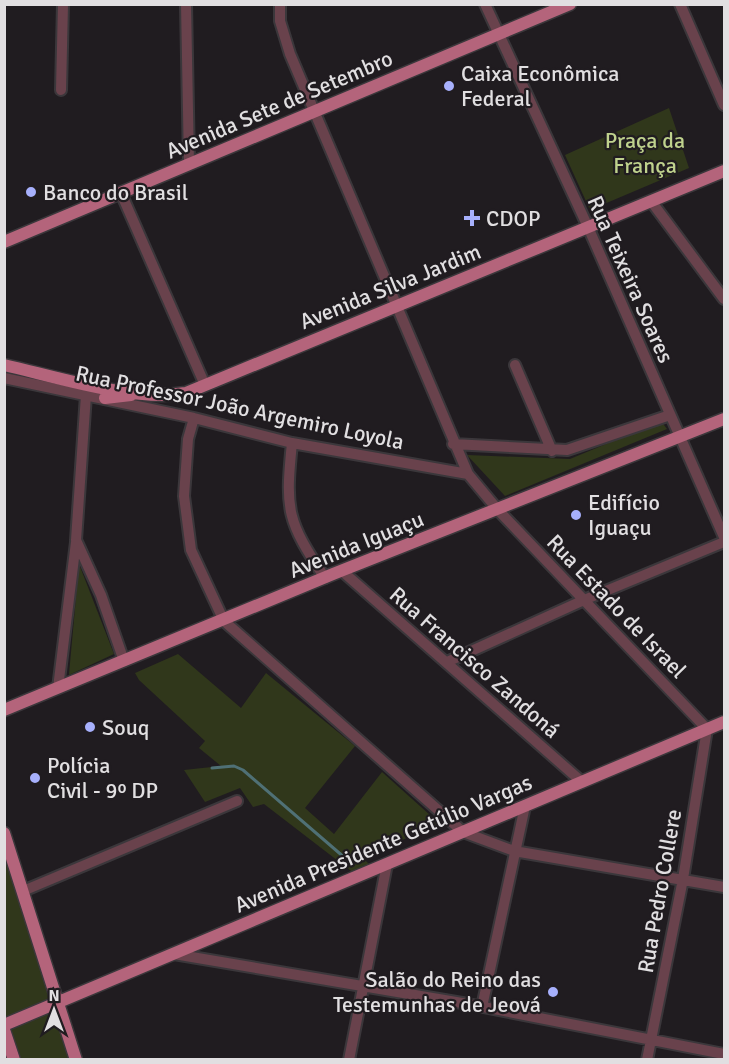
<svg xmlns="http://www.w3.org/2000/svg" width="729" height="1064" viewBox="0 0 729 1064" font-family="Signika,sans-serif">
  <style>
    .green { fill: #30371b }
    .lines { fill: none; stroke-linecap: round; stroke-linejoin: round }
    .stream { stroke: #4f7075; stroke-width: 3 }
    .minor-casing { stroke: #3b373b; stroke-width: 14 }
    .major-casing { stroke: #3b373b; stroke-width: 15 }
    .minor { stroke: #69424c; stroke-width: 10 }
    .major { stroke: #b4647b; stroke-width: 12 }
    .poi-dot { fill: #a7b0fc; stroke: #201c20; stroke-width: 2 }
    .labels { text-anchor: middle; stroke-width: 4.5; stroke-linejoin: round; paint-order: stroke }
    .poi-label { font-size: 22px; fill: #e1dfe1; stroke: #201c20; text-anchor: start }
    .street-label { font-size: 22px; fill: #e1dfe1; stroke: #201c20 }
    .park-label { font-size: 22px; fill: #bfd28d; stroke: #201c20 }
  </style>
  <rect width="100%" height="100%" fill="#201c20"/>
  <path class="green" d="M669 108 689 168 590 210 565 155Z
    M661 421 667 429 505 496 467 455 570 459Z
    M79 564 114 654 69 675V674Z
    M178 654 241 708 266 673 355 746 305 808 334 834 382 772 440 824 362 857 372 867 355 874 264 804 253 807 240 788 205 802 184 770 221 766 199 748 205 741 139 680 135 673Z
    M4 840 72 1059H18L5 1014Z"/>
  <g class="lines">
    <path class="stream" d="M212 768 234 766 243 770 345 858"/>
    <defs>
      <path id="minor" d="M186 4 189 164
        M280 4V21L290 54 468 474 498 510 707 729 683 879 647 1060
        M485 4 588 227 724 537
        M680 4 724 105
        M61 90 63 4
        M121 193 205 385
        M651 201 724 299
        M515 365 552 451
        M4 378 194 418 292 443 468 474
        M86 395 76 540 101 595 124 661
        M194 418 188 439 184 496 191 550 224 621 463 832 514 851 724 887
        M292 443C285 511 287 521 325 578
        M453 444 567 450 670 415
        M342 571 582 782
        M447 662 584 600 724 542
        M58 688 76 542
        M23 891 237 801
        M174 954 468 1004 724 1054
        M482 1007 525 806
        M349 1060 387 864"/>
      <path id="major" d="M4 242 570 4
        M4 365C57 377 134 402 186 393L724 171
        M105 398 131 395
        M4 710 333 574 724 419
        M4 833 76 1060
        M4 1025 724 722
        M4 1030 14 1060"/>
    </defs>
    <use href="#minor" class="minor-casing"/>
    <use href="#major" class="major-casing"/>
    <use href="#minor" class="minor"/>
    <use href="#major" class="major"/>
  </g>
  <g class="poi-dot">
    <circle cx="449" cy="86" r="6"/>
    <circle cx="31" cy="192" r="6"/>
    <path d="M469 209h6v6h6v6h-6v6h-6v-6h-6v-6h6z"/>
    <circle cx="576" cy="515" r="6"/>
    <circle cx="90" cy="727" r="6"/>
    <circle cx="35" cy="778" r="6"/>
    <circle cx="553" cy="992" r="6"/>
  </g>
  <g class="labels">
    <g class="poi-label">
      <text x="461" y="81">Caixa Econômica<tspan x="461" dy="25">Federal</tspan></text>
      <text x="43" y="200">Banco do Brasil</text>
      <text x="486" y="226">CDOP</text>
      <text x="588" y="510">Edifício<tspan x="588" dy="25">Iguaçu</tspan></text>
      <text x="102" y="735">Souq</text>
      <text x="47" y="773">Polícia<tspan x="47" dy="25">Civil - 9º DP</tspan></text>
      <text x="541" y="987" text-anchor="end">Salão do Reino das<tspan x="541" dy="25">Testemunhas de Jeová</tspan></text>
    </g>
    <g class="street-label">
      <text transform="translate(279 104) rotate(-23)" y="8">Avenida Sete de Setembro</text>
      <text transform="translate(631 279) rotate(66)" y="8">Rua Teixeira Soares</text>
      <text transform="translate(390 286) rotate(-22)" y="8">Avenida Silva Jardim</text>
      <text transform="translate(240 407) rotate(12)" y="8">Rua Professor João Argemiro Loyola</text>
      <text transform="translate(356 544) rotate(-22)" y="8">Avenida Iguaçu</text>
      <text transform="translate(617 606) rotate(46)" y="8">Rua Estado de Israel</text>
      <text transform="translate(475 662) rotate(41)" y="8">Rua Francisco Zandoná</text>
      <text transform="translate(383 843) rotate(-23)" y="8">Avenida Presidente Getúlio Vargas</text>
      <text transform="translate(659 891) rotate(-80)" y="8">Rua Pedro Collere</text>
    </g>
    <g class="park-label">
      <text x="645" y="148">Praça da<tspan x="645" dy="25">França</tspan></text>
    </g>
  </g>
  <rect width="729" height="1064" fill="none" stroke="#e1dfe1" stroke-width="12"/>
  <g transform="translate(54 1010)" stroke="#201c20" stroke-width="4.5" paint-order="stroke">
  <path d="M0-4.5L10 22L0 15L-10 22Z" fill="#e1dfe1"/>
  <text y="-9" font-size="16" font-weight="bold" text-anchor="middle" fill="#e1dfe1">N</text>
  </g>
</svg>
